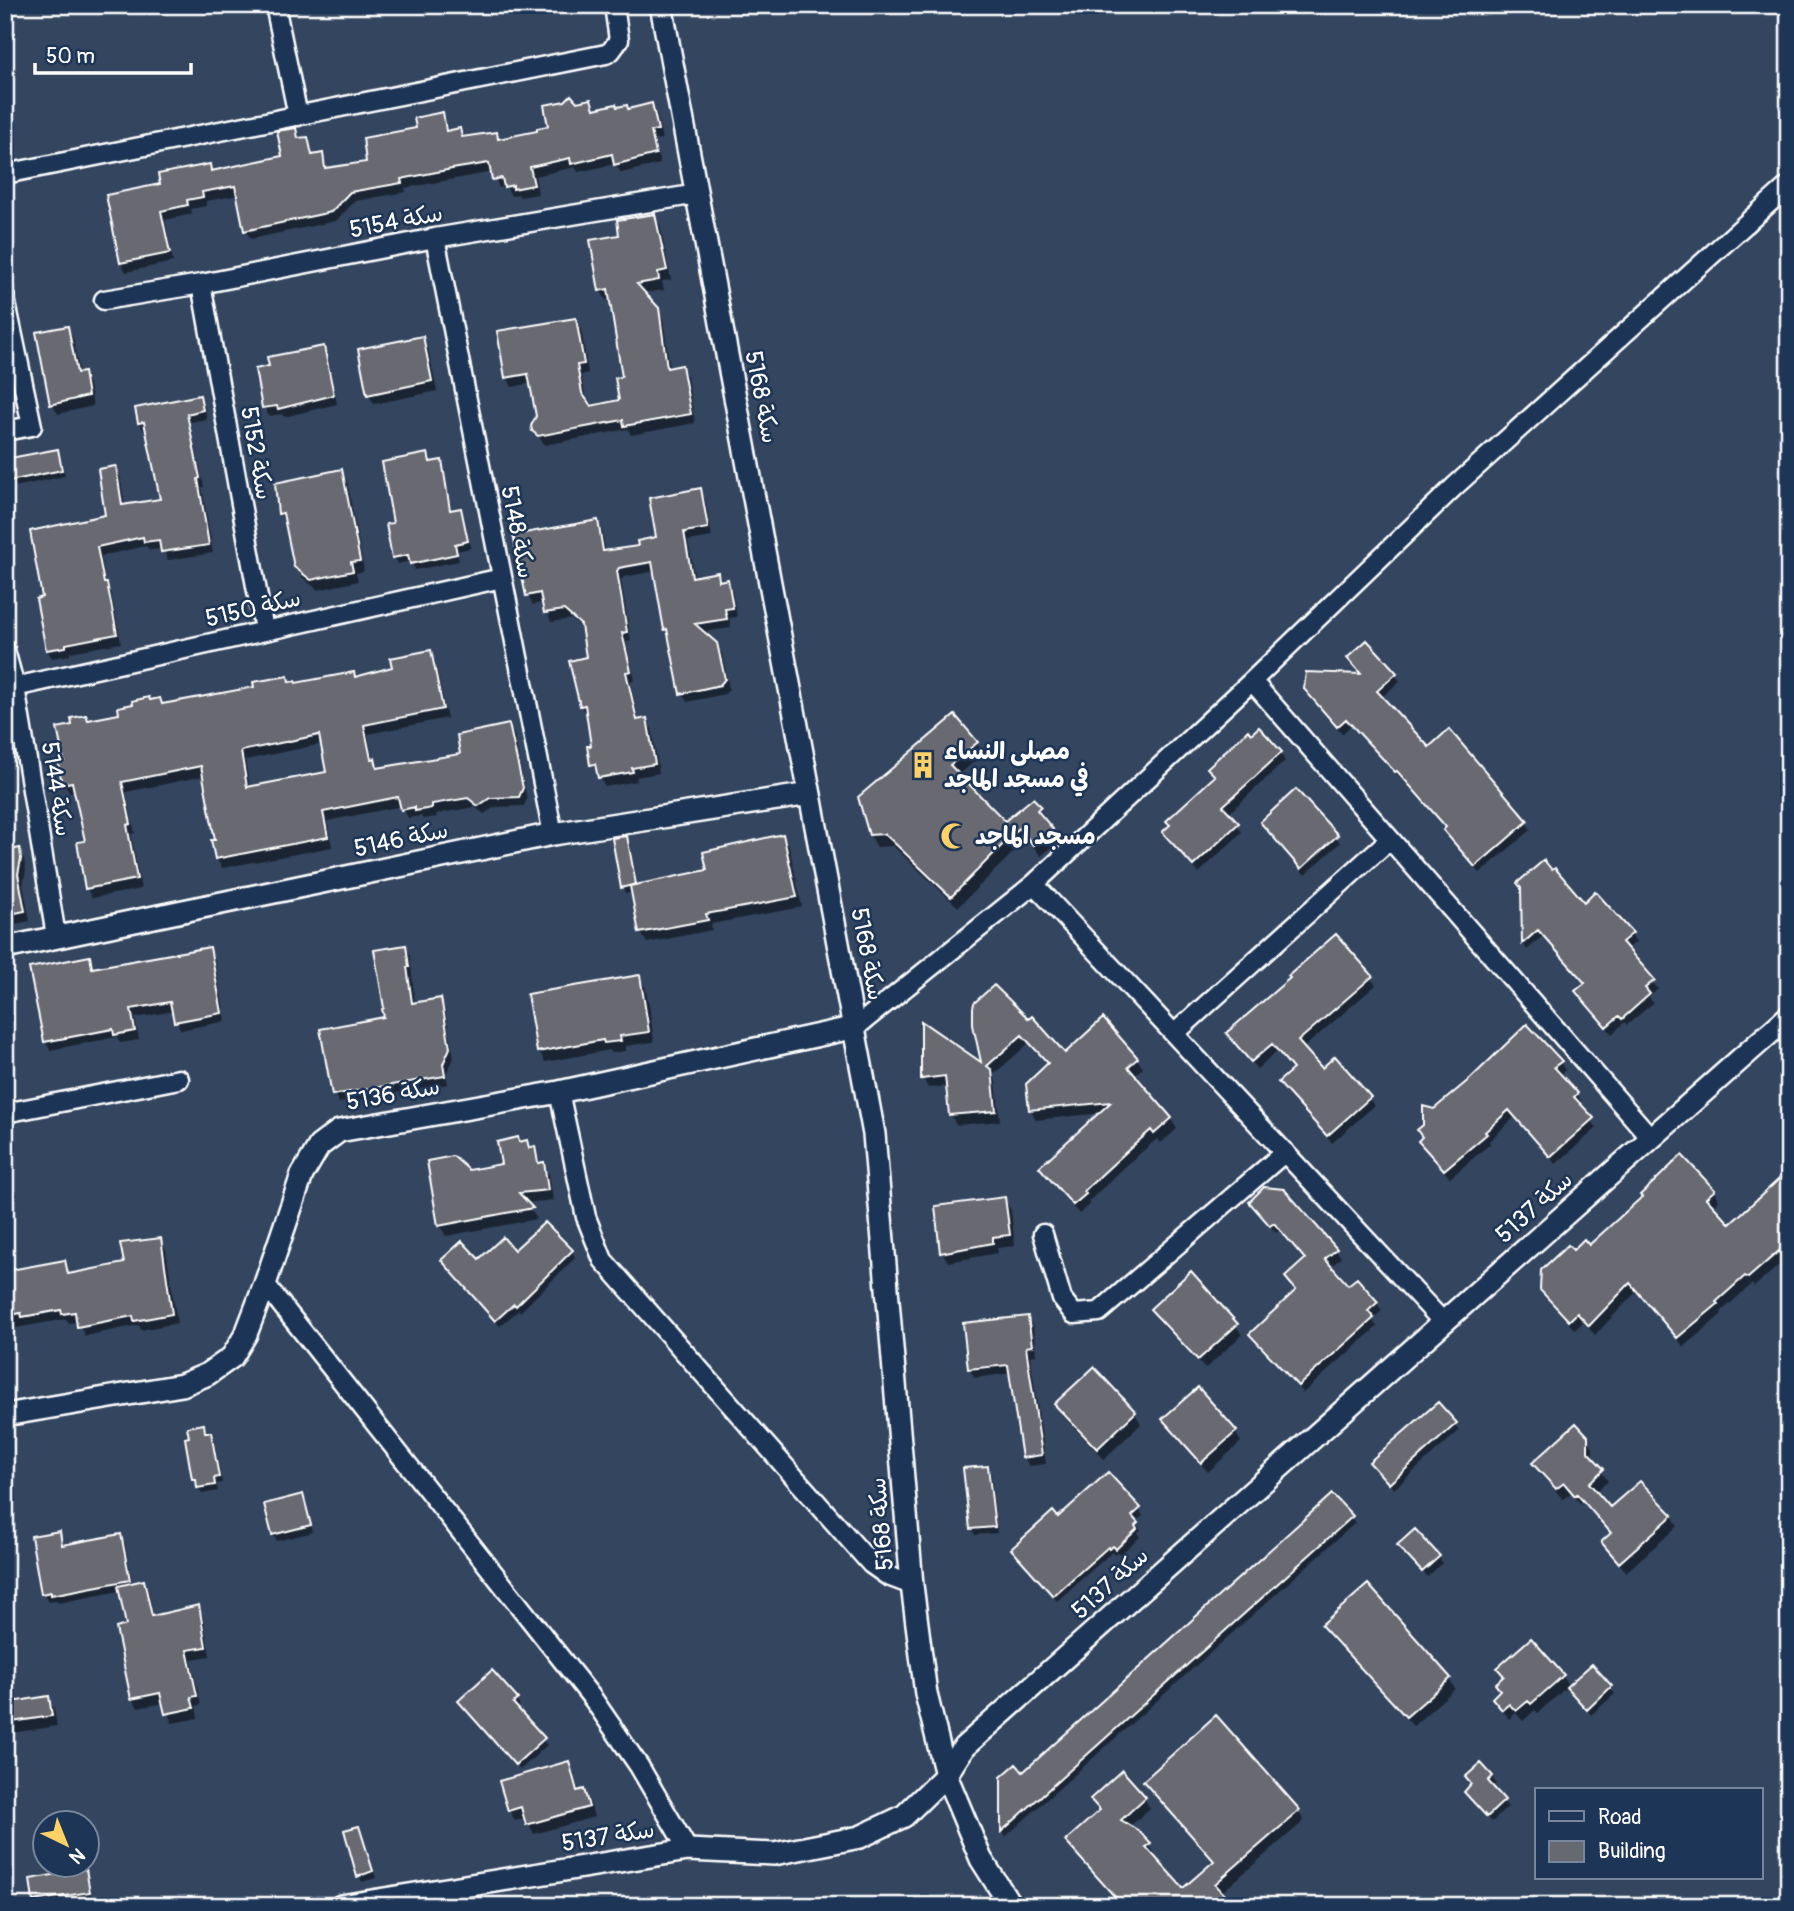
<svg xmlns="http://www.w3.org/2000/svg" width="1794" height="1911" viewBox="0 0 1794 1911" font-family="Pangolin,'Playpen Sans Arabic',sans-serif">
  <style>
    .shadow { fill: #0007; fill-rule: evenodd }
    .building { fill: #676971; stroke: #fff; stroke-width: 2; fill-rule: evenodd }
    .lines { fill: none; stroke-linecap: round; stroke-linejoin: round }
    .minor-casing { stroke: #fff; stroke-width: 23 }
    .tertiary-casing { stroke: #fff; stroke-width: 26 }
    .minor { stroke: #1d3557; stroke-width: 18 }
    .tertiary { stroke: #1d3557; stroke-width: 21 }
    .labels { text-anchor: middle; stroke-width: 5; stroke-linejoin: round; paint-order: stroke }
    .street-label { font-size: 24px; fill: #fff; stroke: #1d3557 }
    .poi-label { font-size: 24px; font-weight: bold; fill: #fff; stroke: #1d3557; text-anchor: start }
  </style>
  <rect width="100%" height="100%" fill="#33455f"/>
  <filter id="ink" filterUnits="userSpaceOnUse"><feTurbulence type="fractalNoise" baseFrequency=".0143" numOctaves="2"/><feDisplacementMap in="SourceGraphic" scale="14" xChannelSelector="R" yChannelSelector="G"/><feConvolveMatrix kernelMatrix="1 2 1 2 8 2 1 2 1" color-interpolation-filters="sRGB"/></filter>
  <g filter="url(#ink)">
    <path class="shadow" d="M590 101 596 110H628L652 105 657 115 662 139 655 140 660 164 621 173 615 164 578 172 575 167 535 176 538 194 520 197 518 194 511 196 507 188 522 185 521 182 499 188 493 172 405 188 406 192 355 201 336 221 251 239 245 230 239 195 206 201V206L191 209 192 214 165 220 173 262 126 272 121 263 162 185 209 166 213 172 284 158 295 129 301 140 307 139 314 156 322 155 328 169 367 163 442 114 449 132 459 130 464 139 496 134 500 140 539 132 550 127 577 104Z
      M654 216 660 225 671 280 662 281 664 290 643 293 663 319 670 369 682 367 687 376 695 423 631 435 628 429 545 445 534 431 538 416 532 383 512 387 507 377 575 320 581 329 588 373 581 375 587 403 590 408 621 401 624 378 611 299 606 300 600 290 621 237Z
      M1789 269V296L1777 279Z
      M67 328 73 338 80 375 83 374 89 384 93 406 58 414 52 404Z
      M422 338 428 348 437 391 374 404 368 394Z
      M323 348 328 357 337 404 284 417 282 414 269 416 264 407Z
      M5 380 12 416 5 421Z
      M199 397 204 405 207 419 190 422 204 487H202L213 553 168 560 163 549 150 550 146 546 101 556 106 585 111 593 121 643 70 652V655L52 658 47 650 44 599 107 516 115 468 120 476 125 506 162 501 148 431H144L139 423Z
      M58 451 61 458 65 476 15 487 11 480Z
      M427 455 431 462H441L444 468 452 512 460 510 464 516 471 548 457 551 459 561 415 570 411 561 398 564 394 557 395 524Z
      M341 471 347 481 364 571 356 573 358 581 318 590 302 577 295 566 286 524 280 513Z
      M700 490 705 499 712 537 688 541 695 578 717 574 721 582 727 581 732 590 737 617 729 618 731 628 702 632 716 644 722 654 729 689 725 694 687 702 682 693 670 636 666 629 656 571 624 577 621 580 631 641 626 642 635 680 630 681 639 721 647 720 652 729 659 773 636 777 637 781 605 787 592 764 593 747 587 715 581 706 588 658 583 629 571 619 551 622 544 602 533 605 528 596 597 522 602 531 606 553 641 547 658 538Z
      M5 506 12 542 5 543Z
      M430 651 435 661 447 718 368 734 373 760 380 769 462 755 509 726 514 735 527 799 524 806 495 807 484 814 475 807 436 814 437 817 423 819 421 816 408 818 402 806 327 821 332 847 222 868 216 858 217 841 204 776 126 792 135 833 131 834 141 889 92 898 87 889V842L76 791 69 792 64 783 66 762 88 722 121 716 160 700 163 705 256 689 287 678 291 684 356 679 394 668ZM322 744 328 773 250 788 245 760Z
      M1349 658 1395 674 1400 681 1381 698 1428 749 1526 822 1531 830 1480 873 1449 838 1445 830 1447 828 1351 725 1342 734 1312 700 1307 691 1362 676Z
      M977 743 983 755 958 775 1005 823 1039 808 1046 819 1044 821 1058 842 1041 856 1027 839 958 907 893 846 877 847 870 835 860 798Z
      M1280 753 1285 761 1228 814 1242 832 1199 873 1169 841 1164 833 1216 778 1210 768Z
      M1262 822 1336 836 1340 843 1305 875Z
      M783 836 789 846 802 907 711 924 712 930 647 943 641 933 633 892 626 894 622 887 626 838 630 844 638 886 710 872Z
      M19 850 24 860 26 870 23 885 30 921 5 926V853Z
      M1523 890 1583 904 1631 934 1636 942 1626 950 1658 989 1649 997 1653 1003 1627 1025 1625 1022 1612 1034 1578 992 1586 984 1543 936 1527 950 1523 943Z
      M1336 937 1376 985 1302 1049 1322 1071 1369 1098 1374 1106 1332 1143 1285 1090 1281 1083 1294 1071 1277 1051 1257 1069 1233 1041Z
      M405 947 410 955 415 1005 440 1000 445 1009 454 1058 446 1074 448 1084 339 1103 334 1094 386 1018Z
      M209 949 214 958 226 1021 181 1030 176 1021 174 1011 135 1018 139 1040 120 1043 117 1037 50 1050 46 1042 89 958 94 970Z
      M639 977 645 987 649 1005 654 1042 625 1046V1051L612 1053 610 1050 545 1062 539 1051Z
      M975 1008 1065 1055 1137 1059 1143 1068 1133 1076 1171 1119 1177 1129 1161 1143 1157 1139 1130 1162 1088 1202 1090 1204 1079 1214 1047 1177 1042 1168 1102 1113 1036 1120 1031 1110 1028 1084 1049 1065 1029 1043 993 1075 996 1081 1000 1121 956 1125 951 1115 948 1086 928 1088 923 1078 984 1066Z
      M1560 1062 1565 1070 1559 1076 1577 1094 1582 1103 1580 1105 1597 1128 1556 1164 1515 1117 1489 1141 1490 1144 1450 1178 1425 1150 1420 1141 1435 1111Z
      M526 1142 530 1149 534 1148 541 1164 549 1174 553 1200 526 1203 537 1219 446 1236 440 1226 429 1162 469 1172 503 1165 519 1144Z
      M1682 1158 1714 1191 1719 1201 1712 1207 1730 1226 1789 1172V1263L1785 1260 1754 1287 1752 1284 1721 1312 1722 1314 1684 1347 1637 1291 1595 1335 1583 1322 1575 1330 1548 1300 1542 1290 1573 1252 1589 1247 1644 1198Z
      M1283 1190 1336 1250 1341 1258 1330 1267 1348 1288 1377 1303 1382 1311 1372 1319 1377 1327 1303 1393 1256 1342 1251 1334 1297 1292 1287 1278 1306 1261 1279 1230 1276 1233 1251 1202Z
      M1004 1199 1011 1210 1015 1246 997 1248 998 1253 948 1262 942 1252Z
      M160 1240 166 1250 177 1323 141 1330 139 1325 85 1336 78 1322 69 1323 66 1319 5 1330V1272L64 1262 70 1275 126 1265Z
      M572 1251 575 1258 520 1312 519 1310 500 1326 447 1266 479 1262 514 1253Z
      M1152 1309 1236 1325 1242 1335 1205 1369 1158 1320Z
      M1028 1318 1033 1327 1036 1355 1030 1356 1046 1464 1029 1466 1024 1457 1011 1373 975 1378 969 1369Z
      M1094 1370 1135 1413 1141 1424 1104 1459 1062 1415 1056 1405Z
      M1438 1404 1459 1431 1394 1489 1372 1463Z
      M1164 1420 1235 1432 1241 1442 1208 1472 1170 1430Z
      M203 1426 214 1440 222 1483 216 1484 218 1491 202 1494 194 1479Z
      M1587 1437 1593 1448V1460L1608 1481 1595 1493 1610 1510 1672 1516 1678 1526 1626 1572 1603 1542 1612 1535 1583 1503 1582 1505 1571 1493 1563 1499 1540 1474 1534 1463Z
      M987 1468 991 1474 997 1533 975 1535 972 1529Z
      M302 1496 313 1532 277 1541 273 1535Z
      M1139 1509 1143 1516 1135 1522 1141 1531 1138 1533 1140 1537 1121 1554 1118 1552 1114 1554 1112 1552 1057 1601 1013 1549Z
      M1351 1517 1355 1523 1005 1837 1002 1832 1003 1778 1023 1774Z
      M59 1533 64 1546 120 1536 125 1544 133 1585 143 1582 149 1592 154 1618 198 1607 203 1617 210 1656 191 1659 201 1705 196 1706 198 1718 172 1723 164 1703 138 1708 132 1699 118 1629 128 1627 120 1591 58 1603 57 1601 48 1602 43 1593Z
      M1400 1546 1439 1557 1442 1563 1427 1577Z
      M1323 1625 1449 1679 1455 1689 1413 1726 1329 1636Z
      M1592 1666 1615 1694 1591 1715 1568 1686 1538 1713 1535 1710 1523 1721 1516 1713 1509 1719 1494 1698 1501 1692 1505 1678 1499 1668 1563 1676 1569 1687Z
      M48 1698 54 1709 57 1726 5 1734V1705Z
      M516 1700 520 1706 516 1709 547 1745 520 1770 460 1701Z
      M568 1763 574 1774 579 1793 584 1791 590 1802 594 1817 534 1834 526 1818 515 1821 509 1810Z
      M1481 1765 1492 1777 1496 1784 1492 1787 1508 1807 1492 1822 1466 1792 1472 1786 1467 1778Z
      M1146 1781 1298 1811 1304 1821 1221 1893 1123 1906 1073 1850 1067 1841 1100 1811 1092 1799 1144 1798 1150 1808 1129 1827 1149 1845 1155 1854 1152 1856 1183 1891 1214 1863 1151 1791Z
      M359 1828 376 1878 362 1882 359 1876Z
      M85 1871 89 1878 92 1898 38 1906 35 1900Z"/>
    <path class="building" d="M571 95 577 102 591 99 594 109 616 104 617 107 627 105 628 109 652 103 658 130 651 131 656 154 614 165 612 154 571 164 570 158 530 167 534 185 513 189V185L504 187 502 178 492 180 489 163 452 169 401 179 402 183 350 192 331 212 244 231 235 186 202 192 203 197 187 200 188 205 161 211 170 253 120 263 106 195 160 184 158 174 210 164 211 171 282 156 277 131 296 128 298 138 308 137 312 155 323 153 325 168 366 162 363 138 416 128 414 118 443 112 446 131 460 128 462 137 497 132 498 139 537 131V128L548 126 544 105 565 101Z
      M655 214 667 270 658 272 659 280 637 284 659 308 667 368 682 365 691 414 624 426 623 420 538 436 532 431 531 426 536 416 528 374 505 378 497 331 576 318 584 364 577 365 582 393 591 406 619 400 615 378 622 377 608 289 599 291 590 240 619 235 617 220Z
      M68 326 77 373 84 372 88 396 50 405 36 332Z
      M423 336 432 381 367 395 358 349Z
      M324 346 334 395 278 409 277 406 262 408 255 369 269 366 267 357Z
      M200 395 203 410 187 414 200 478 198 479 209 545 161 552 159 540 144 542 143 537 97 547 104 583H107L117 634 66 644V647L46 650 36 599 42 597 30 531 105 515 98 469 116 466 122 505 160 499 144 422 138 423 135 408Z
      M58 449 62 470 5 482V459Z
      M428 453 430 462 442 460 450 510 461 508 468 541 455 544 457 554 410 564 408 555 392 558 386 524 393 523 382 462Z
      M342 469 360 561 351 562 353 571 311 580 294 567 283 513 278 514 275 483Z
      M701 488 708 528 684 532 692 577 718 572 719 581 728 579 733 608 725 609 727 619 695 624 717 643 725 679 720 685 680 694 667 629 664 630 652 562 619 568 617 571 627 632 622 633 631 671 626 672 637 720 647 718 655 764 632 768 633 772 598 778 595 764 590 765 587 746H591L585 705 580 706 569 661 586 657 581 625 564 610 544 613 540 593 526 596 513 535 598 520 603 551 638 546 637 541 656 537 649 498Z
      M1367 640 1397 673 1377 691 1429 747 1449 729 1528 821 1475 867 1443 830 1446 827 1397 771 1395 772 1346 719 1337 727 1304 689 1306 672 1361 674 1347 658Z
      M431 650 443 709 364 725 371 759 375 758 377 768 460 754 457 735 509 724 523 788 519 797 490 798 478 806 468 798 432 804V808L415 811V807L401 810 398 797 323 812 328 837 215 859 211 840H215L201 766 122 782 131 824 127 825 137 879 85 889 77 842 85 841 72 782 62 784 58 762 64 761 57 728 72 725 71 718 86 715 88 720 119 714 118 707 133 704 132 701 149 697 150 700 160 698 162 704 254 687 253 682 288 676 289 682 295 681 296 683 354 672 355 677 392 667 390 658ZM319 735 326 772 247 787 241 751Z
      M955 715 978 742 950 765 1005 821 1033 798 1041 806 1037 810 1053 829 1033 845 1019 828 951 897 885 834 869 835 858 797Z
      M1259 727 1282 752 1223 806 1239 823 1193 866 1162 832 1170 825 1166 821 1215 776 1207 768 1248 730 1251 734Z
      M1296 789 1338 835 1301 869 1260 822Z
      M783 834 797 897 706 914 708 920 639 933 630 886 707 870 703 852Z
      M627 836 636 884 621 888 612 838Z
      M20 848 21 859 18 874 25 911 5 915V851Z
      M1544 860 1552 870 1555 868 1584 902 1595 891 1633 933 1622 942 1655 980 1645 988 1650 994 1622 1019 1619 1016 1606 1027 1575 991 1585 983 1538 930 1522 944 1521 888 1517 883Z
      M1336 934 1373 976 1298 1041 1322 1068 1335 1056 1371 1097 1327 1136 1278 1082 1293 1069 1272 1044 1251 1062 1226 1033 1290 978 1288 976Z
      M406 945 409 967H407L412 1003 441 998 450 1048 443 1064 445 1076 332 1095 320 1029 384 1017 382 1009 384 1008 374 950Z
      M210 947 222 1013 174 1022 170 1002 131 1009 135 1031 114 1035 113 1029 44 1042 29 968 90 956 92 968Z
      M640 975 649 1032 620 1036 621 1041 604 1043 603 1040 537 1052 527 994Z
      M994 985 1029 1019 1032 1016 1065 1053 1103 1018 1138 1058 1128 1067 1172 1118 1154 1134 1151 1130 1125 1153 1084 1191 1086 1194 1073 1205 1039 1167 1111 1102 1029 1110 1026 1084 1048 1063 1022 1035 987 1066 992 1070 996 1111 949 1115 945 1076 921 1079V1021L981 1062 973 1025V1008L974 1003Z
      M1527 1024 1562 1061 1554 1067 1578 1093 1574 1097 1594 1118 1550 1157 1509 1110 1485 1132 1487 1134 1444 1170 1418 1141 1422 1137 1417 1130 1423 1125V1106L1434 1109 1471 1078Z
      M518 1137 519 1142 527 1140 529 1148 535 1146 538 1163 544 1162 548 1190 519 1193 533 1208 438 1226 427 1161 453 1156 469 1170 501 1164 497 1142Z
      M1682 1155 1715 1190 1706 1198 1730 1224 1789 1170V1262L1779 1251 1748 1278 1745 1276 1716 1302 1718 1304 1677 1338 1630 1283 1589 1326 1577 1313 1569 1321 1540 1290 1541 1270 1568 1245 1573 1250 1584 1239 1589 1245 1642 1197 1640 1195Z
      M1264 1187 1284 1189 1337 1249 1325 1259 1348 1285 1357 1278 1378 1302 1368 1311 1374 1318 1298 1386 1249 1334 1296 1290 1285 1277 1305 1259 1274 1223 1270 1226 1249 1202Z
      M1005 1197 1010 1235 993 1237V1243L940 1253 935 1206Z
      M545 1222 573 1250 516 1306 514 1304 495 1321 441 1260 462 1241 479 1259 503 1237 514 1250Z
      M161 1238 172 1314 134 1321 133 1316 77 1327 75 1312 62 1314 61 1310 22 1317 21 1313 5 1316V1271L65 1260 68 1274 124 1263 120 1243Z
      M1191 1271 1238 1324 1198 1360 1150 1309Z
      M1028 1316 1032 1346 1026 1347 1042 1455 1022 1458 1008 1365 968 1369 963 1323Z
      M1094 1367 1136 1412 1097 1449 1054 1404Z
      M1198 1387 1237 1431 1201 1463 1162 1419Z
      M1438 1402 1457 1423 1389 1484 1369 1462Z
      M1576 1423 1588 1436V1452L1604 1469 1589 1483 1610 1507 1640 1481 1673 1515 1619 1563 1601 1542 1611 1533 1577 1494 1575 1496 1564 1483 1556 1489 1532 1463Z
      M204 1424 205 1432H211L219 1477 214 1478 215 1485 197 1488 196 1479H192L185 1438 189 1437 187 1427Z
      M988 1466 995 1527 970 1529 963 1468Z
      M1108 1472 1141 1508 1132 1516 1138 1523 1135 1526 1137 1529 1116 1549 1113 1546 1109 1549 1108 1547 1053 1596 1011 1549 1053 1511 1058 1517Z
      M303 1494 311 1525 272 1535 264 1504Z
      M1332 1494 1353 1516 1001 1832V1777L1016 1764 1023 1772Z
      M1415 1529 1440 1556 1422 1572 1397 1545Z
      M60 1531 62 1545 121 1534 130 1580 51 1595V1592L41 1594 31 1536Z
      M144 1580 152 1616 199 1605 206 1647 187 1650 197 1696 191 1697 194 1708 165 1714 160 1693 131 1699 116 1628 126 1625 118 1586Z
      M1368 1584 1451 1678 1406 1717 1321 1625Z
      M1531 1638 1564 1675 1531 1704 1528 1701 1516 1711 1509 1704 1502 1710 1492 1698 1500 1690 1495 1684 1504 1676 1497 1668Z
      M1592 1664 1612 1686 1587 1710 1566 1687Z
      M492 1670 518 1699 513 1703 545 1738 515 1765 458 1701Z
      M49 1696 52 1716 5 1723V1703Z
      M1216 1715 1300 1810 1215 1884 1235 1906H1123L1065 1841 1100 1810 1090 1799 1122 1770 1146 1797 1121 1820 1139 1831 1151 1844 1146 1847 1183 1888 1214 1861 1143 1781Z
      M569 1761 577 1791 584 1789 589 1807 526 1825 521 1807 508 1811 499 1781Z
      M1481 1763 1493 1776 1488 1781 1505 1800 1487 1817 1464 1792 1471 1784 1465 1777Z
      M359 1826 373 1871 357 1877 344 1830Z
      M86 1869 90 1892 33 1901 30 1879Z"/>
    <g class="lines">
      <defs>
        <path id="minor" d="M275 5 298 116
          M5 174 606 54 611 51 619 40 614 5
          M435 238 553 834
          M201 284 264 630
          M5 298 32 426 5 431
          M104 300 201 284 435 238 697 194
          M5 650 15 687 56 936
          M1252 681 1651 1138
          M15 687 502 578
          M1034 884 1443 1322
          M856 1027 1034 884 1252 681 1455 486 1789 185
          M1174 1034 1390 839
          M559 1092 586 1217 603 1260 871 1564 888 1576 912 1585
          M5 1113 179 1079
          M1043 1234 1062 1299 1074 1314 1099 1312 1285 1152
          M265 1284 593 1699 639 1766 688 1850"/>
        <path id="tertiary" d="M661 5 874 1134 912 1585 926 1694 946 1775 981 1859 1011 1906
          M5 948 553 834 810 794
          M5 1415 182 1385 208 1374 232 1357 246 1334 265 1284 302 1175 319 1146 339 1131 559 1092 856 1027
          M341 1906 688 1850 774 1854 860 1837 904 1816 946 1775 964 1747 1789 1016"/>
      </defs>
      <use href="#minor" class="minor-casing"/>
      <use href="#tertiary" class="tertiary-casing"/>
      <use href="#minor" class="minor"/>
      <use href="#tertiary" class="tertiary"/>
    </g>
  </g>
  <defs>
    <symbol id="building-bare" viewBox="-9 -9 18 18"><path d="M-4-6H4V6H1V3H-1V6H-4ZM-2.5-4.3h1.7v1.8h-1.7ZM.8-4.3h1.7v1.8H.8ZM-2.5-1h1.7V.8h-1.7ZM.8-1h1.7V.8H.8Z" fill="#ffd166" stroke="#1d3557" stroke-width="2.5" paint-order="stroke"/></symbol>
    <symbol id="mosque-bare" viewBox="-9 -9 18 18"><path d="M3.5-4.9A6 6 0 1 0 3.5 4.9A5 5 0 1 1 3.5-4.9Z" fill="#ffd166" stroke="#1d3557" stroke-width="2.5" paint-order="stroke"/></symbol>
  </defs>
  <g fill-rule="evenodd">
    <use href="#building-bare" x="904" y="746" width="38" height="38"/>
    <use href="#mosque-bare" x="935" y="817" width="38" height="38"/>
  </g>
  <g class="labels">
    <g class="street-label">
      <text transform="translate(396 221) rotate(-11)" y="8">سكة 5154</text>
      <text transform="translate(762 397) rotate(79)" y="8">سكة 5168</text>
      <text transform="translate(257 453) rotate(80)" y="8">سكة 5152</text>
      <text transform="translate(518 532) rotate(79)" y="8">سكة 5148</text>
      <text transform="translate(253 608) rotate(-13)" y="8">سكة 5150</text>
      <text transform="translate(57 789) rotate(81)" y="8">سكة 5144</text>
      <text transform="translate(401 839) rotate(-12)" y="8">سكة 5146</text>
      <text transform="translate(868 954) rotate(79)" y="8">سكة 5168</text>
      <text transform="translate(393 1094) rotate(-10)" y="8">سكة 5136</text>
      <text transform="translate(1534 1207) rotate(-42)" y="8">سكة 5137</text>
      <text transform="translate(881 1524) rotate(-95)" y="8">سكة 5168</text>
      <text transform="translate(1110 1583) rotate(-42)" y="8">سكة 5137</text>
      <text transform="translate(608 1836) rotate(-9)" y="8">سكة 5137</text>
    </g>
    <g class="poi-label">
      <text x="944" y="759">مصلى النساء<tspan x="944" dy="28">في مسجد الماجد</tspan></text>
      <text x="975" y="844">مسجد الماجد</text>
    </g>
  </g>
  <rect width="1794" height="1911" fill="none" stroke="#1d3557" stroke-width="28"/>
  <rect x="14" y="14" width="1766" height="1883" fill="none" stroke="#fff" stroke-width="2.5" filter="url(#ink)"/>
  <rect x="1535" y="1788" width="228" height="91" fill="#1d3557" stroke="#77869a" stroke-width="2"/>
  <rect x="1549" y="1811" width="35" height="10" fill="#1d3557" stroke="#77869a" stroke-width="2"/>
  <text x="1598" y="1824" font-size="21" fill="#ffffff">Road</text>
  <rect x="1549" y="1841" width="35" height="21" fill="#676971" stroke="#77869a" stroke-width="2"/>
  <text x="1598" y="1858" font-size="21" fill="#ffffff">Building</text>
  <g transform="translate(66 1844) rotate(137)"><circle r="33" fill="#1d3557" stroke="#77869a" stroke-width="2"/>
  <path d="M0-5L12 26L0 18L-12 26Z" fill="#ffd166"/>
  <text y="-10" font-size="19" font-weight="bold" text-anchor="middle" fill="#ffffff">N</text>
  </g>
  <path d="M35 63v10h156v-10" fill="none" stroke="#ffffff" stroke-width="3.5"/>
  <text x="46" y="63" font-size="21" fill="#ffffff" stroke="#1d3557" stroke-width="5" paint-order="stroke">50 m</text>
</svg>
